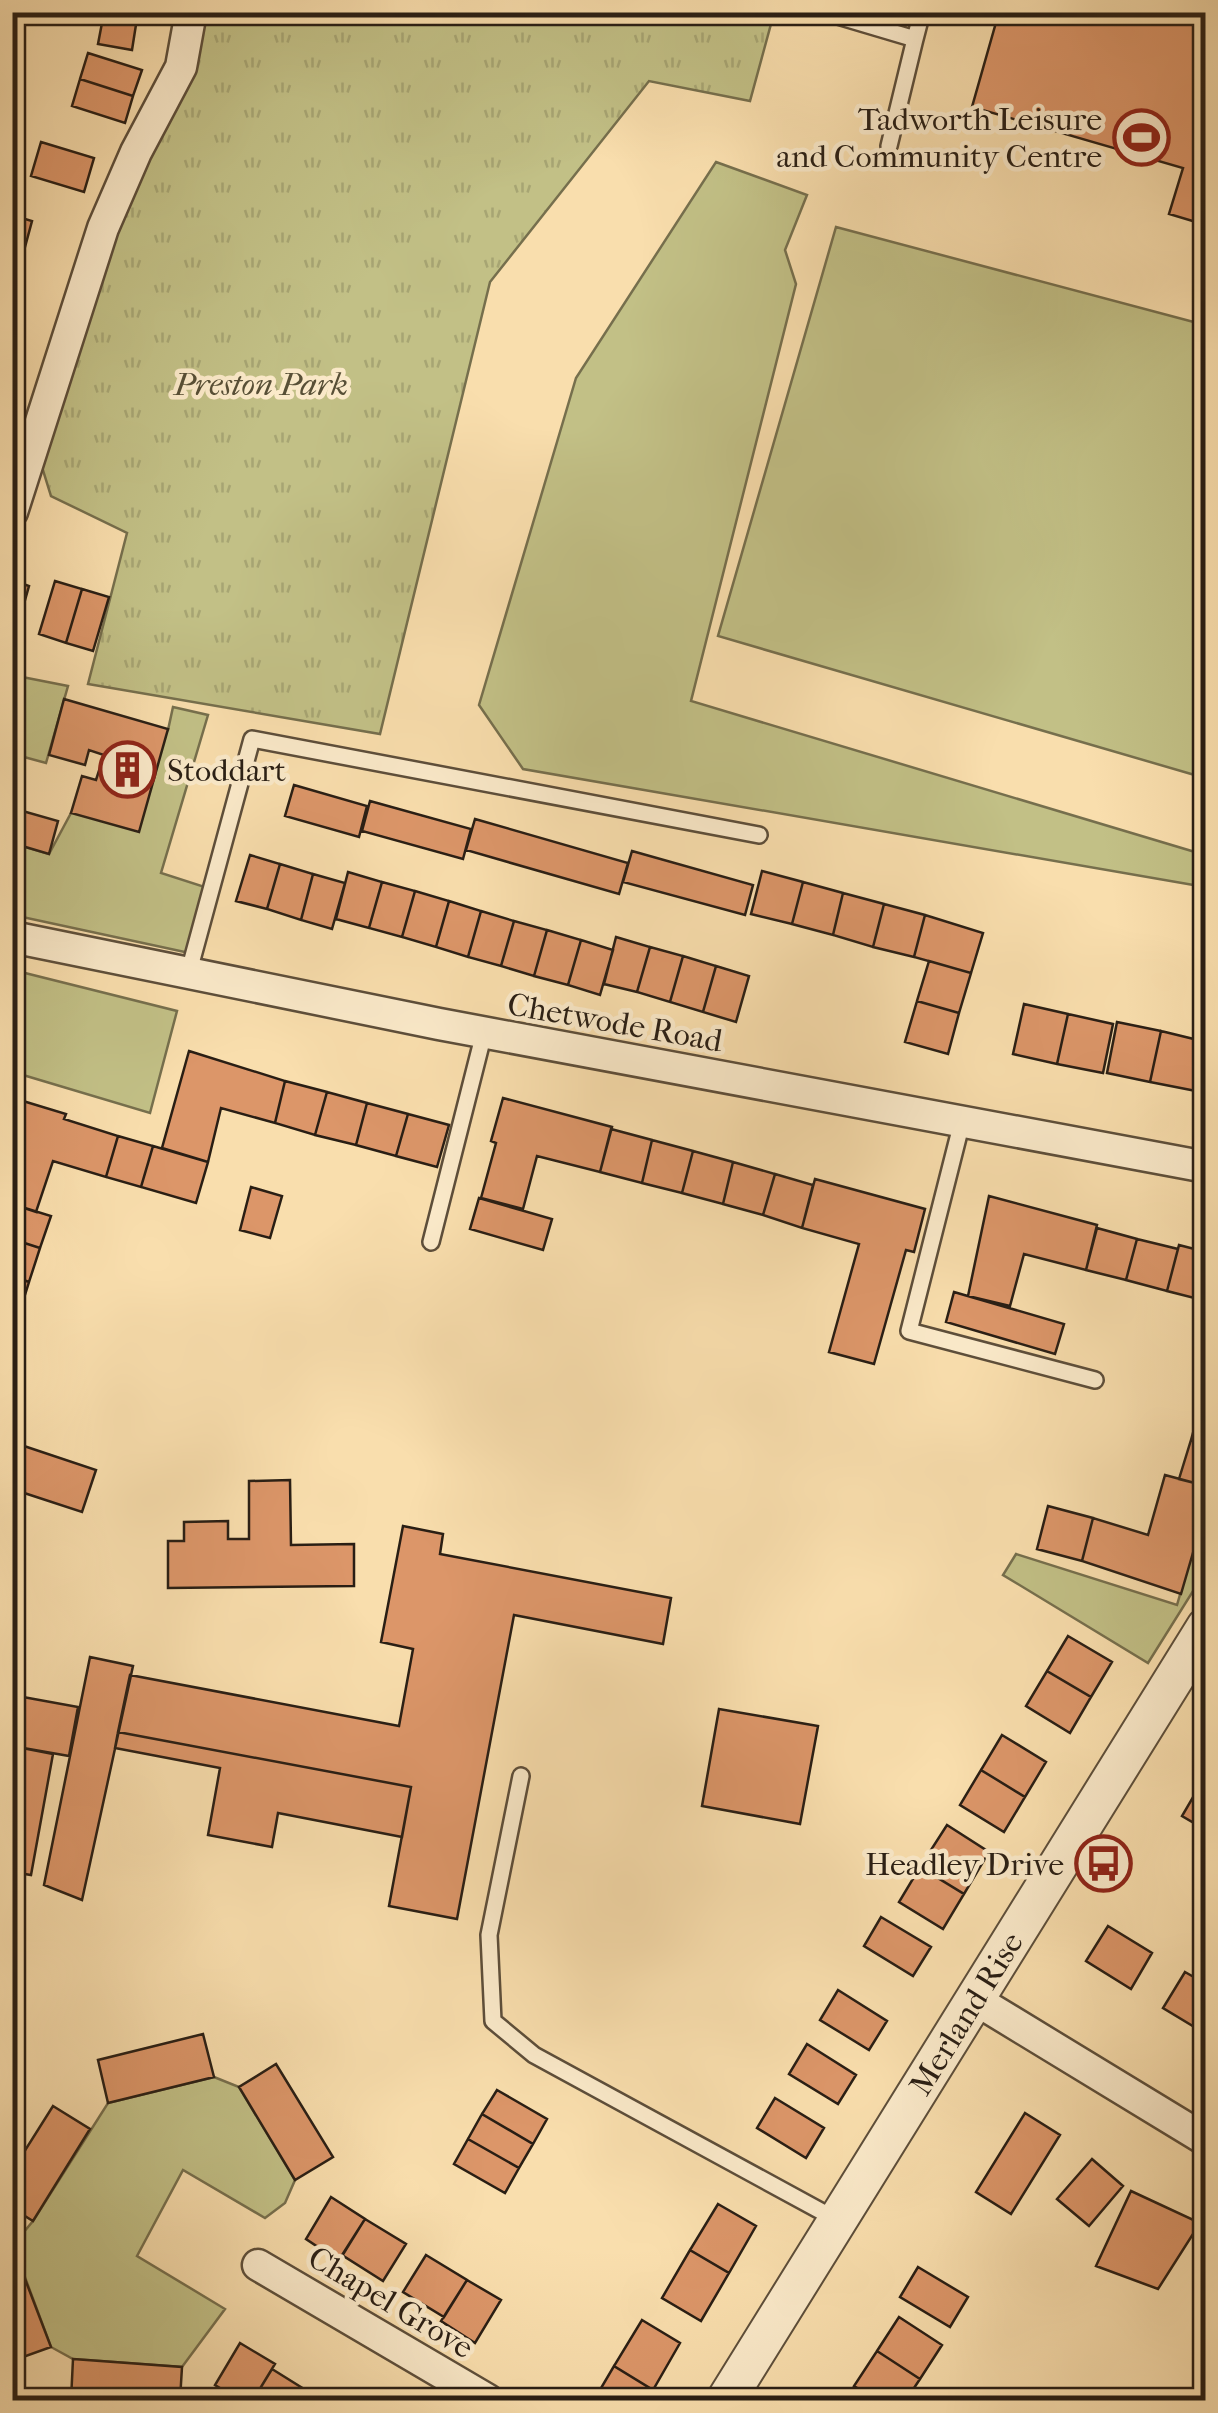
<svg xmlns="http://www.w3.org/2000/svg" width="1218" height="2413" viewBox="0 0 1218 2413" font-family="'IM FELL French Canon',serif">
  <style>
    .grass { fill: #c2c086; stroke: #766f4d; stroke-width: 2.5 }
    .park { fill: url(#park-tufts); stroke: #766f4d; stroke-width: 2.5 }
    .building { fill: #dc9669; stroke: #291e14; stroke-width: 2.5 }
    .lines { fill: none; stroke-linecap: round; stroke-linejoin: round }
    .service-casing { stroke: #5d4e3a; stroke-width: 20 }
    .minor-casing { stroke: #5d4e3a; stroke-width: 35 }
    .tertiary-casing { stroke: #5d4e3a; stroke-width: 42 }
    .service { stroke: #fbeaca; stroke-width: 15 }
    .minor { stroke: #fbeaca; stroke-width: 30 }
    .tertiary { stroke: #fbeaca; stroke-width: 38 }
    .labels { text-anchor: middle; stroke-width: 9; stroke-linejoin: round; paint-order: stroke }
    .poi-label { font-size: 32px; fill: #291e14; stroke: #fbeaca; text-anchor: end }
    .park-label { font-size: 32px; font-style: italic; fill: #574f36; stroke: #fbeaca }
    .street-label { font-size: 32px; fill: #291e14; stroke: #fbeaca }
  </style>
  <defs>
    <pattern id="park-tufts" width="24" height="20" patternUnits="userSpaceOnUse" patternTransform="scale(2.5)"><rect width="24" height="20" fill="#c2c086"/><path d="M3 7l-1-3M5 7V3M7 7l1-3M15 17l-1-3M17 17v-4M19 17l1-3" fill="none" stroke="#a7a573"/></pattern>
  </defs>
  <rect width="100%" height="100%" fill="#f9dead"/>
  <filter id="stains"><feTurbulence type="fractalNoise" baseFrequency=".002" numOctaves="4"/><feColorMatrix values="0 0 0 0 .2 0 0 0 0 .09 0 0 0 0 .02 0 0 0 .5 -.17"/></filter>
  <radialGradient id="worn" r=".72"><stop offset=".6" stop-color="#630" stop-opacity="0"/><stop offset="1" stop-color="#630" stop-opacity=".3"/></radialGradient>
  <path class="grass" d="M716 162 807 195 785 250 796 284 691 701 1205 855V887L523 769 479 705 576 378Z
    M836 227 1205 325V778L718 636Z
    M12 675 68 686 46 763 13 754Z
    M173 707 208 715 161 873 211 889 194 954 13 915 12 843 49 854 71 813 168 730Z
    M13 970 177 1011 150 1113 13 1072Z
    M1205 1508V1572L1148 1663 1003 1575 1016 1554 1177 1605Z
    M214 2077 239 2087 295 2180 285 2203 265 2218 183 2170 137 2256 225 2309 182 2367 73 2359 51 2347 13 2245 33 2221 108 2103Z"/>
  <path class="park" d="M188 13H774L750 101 649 81 490 282 380 734 88 684 127 533 51 496 34 441Z"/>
  <path class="building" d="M96 12H138L132 50 98 44 102 23Z
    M999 12H1206V225L1169 214 1183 168 972 107Z
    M88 53 142 70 133 96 80 79Z
    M80 79 133 96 125 123 72 106Z
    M41 142 94 158 84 192 31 176Z
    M12 215 32 221 25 247 12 244Z
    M12 580 29 586 14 639H12Z
    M55 581 82 589 66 643 39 634Z
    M82 589 109 597 93 651 66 643Z
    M64 699 168 729 139 832 71 813 82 776 96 780 104 755 89 750 85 765 49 755Z
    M294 785 367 806 359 837 285 816Z
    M370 801 471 829 463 859 362 831Z
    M12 808 58 821 49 854 12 843Z
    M475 819 628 863 619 894 466 850Z
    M632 851 753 885 745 915 623 882Z
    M250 855 280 864 267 909 236 901Z
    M280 864 313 874 301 920 267 909Z
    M762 871 803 882 792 924 751 914Z
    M348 872 382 882 369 928 336 919Z
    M313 874 345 883 332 929 301 920Z
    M382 882 415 891 402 937 369 928Z
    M803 882 843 893 833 935 792 924Z
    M415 891 449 901 436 947 402 937Z
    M843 893 884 904 873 947 833 935Z
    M449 901 481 911 468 957 436 947Z
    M884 904 925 915 914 957 873 947Z
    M481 911 514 921 501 966 468 957Z
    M925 915 983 933 971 973 914 957Z
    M514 921 547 930 534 976 501 966Z
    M547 930 581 940 568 985 534 976Z
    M616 937 650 947 637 992 604 984Z
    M581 940 613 950 600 995 568 985Z
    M650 947 683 956 670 1002 637 992Z
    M683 956 716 966 703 1012 670 1002Z
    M929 961 971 973 959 1013 917 1001Z
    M716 966 749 976 736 1022 703 1012Z
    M917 1001 959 1013 948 1054 905 1042Z
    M1024 1004 1068 1014 1057 1064 1013 1054Z
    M1068 1014 1113 1024 1103 1073 1057 1064Z
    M1117 1022 1161 1031 1150 1082 1107 1073Z
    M1161 1031 1206 1042 1196 1091 1150 1082Z
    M189 1051 285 1081 275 1123 221 1108 208 1162 162 1148Z
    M285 1081 327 1092 315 1135 275 1123Z
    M327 1092 367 1103 356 1145 315 1135Z
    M503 1098 612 1127 600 1172 537 1156 523 1209 481 1198 496 1143 491 1141Z
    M23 1101 66 1114 64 1119 118 1136 106 1177 53 1161 36 1212 12 1204V1133Z
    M367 1103 408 1114 396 1156 356 1145Z
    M408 1114 449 1125 437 1167 396 1156Z
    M611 1129 652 1140 642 1183 600 1172Z
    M118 1136 153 1146 141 1187 106 1177Z
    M652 1140 693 1151 682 1193 642 1183Z
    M153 1146 208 1162 196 1203 141 1187Z
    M693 1151 733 1162 723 1204 682 1193Z
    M733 1162 775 1174 763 1215 723 1204Z
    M775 1174 813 1185 802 1228 763 1215Z
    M815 1179 925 1209 914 1252 906 1250 874 1364 829 1352 859 1244 802 1228Z
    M251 1187 282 1196 270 1238 240 1230Z
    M989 1196 1097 1225 1086 1270 1024 1254 1010 1306 968 1296Z
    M479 1198 552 1219 543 1250 470 1229Z
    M12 1204 51 1216 40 1248 12 1239Z
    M1097 1228 1137 1239 1126 1280 1086 1270Z
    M12 1239 40 1248 29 1282 12 1276Z
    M1137 1239 1178 1249 1167 1291 1126 1280Z
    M1179 1245 1206 1252V1301L1167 1291Z
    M12 1276 29 1282 19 1314 12 1312Z
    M954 1292 1064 1324 1055 1354 946 1322Z
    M1202 1400 1206 1401V1444L1191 1440Z
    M1191 1440 1206 1444V1486L1179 1479Z
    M12 1442 96 1470 82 1512 12 1489Z
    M1165 1475 1206 1486V1508L1181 1594 1082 1561 1093 1518 1148 1535Z
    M290 1480 291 1545 354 1544V1586L168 1588V1541H184V1522L228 1521V1539H249V1481Z
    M1048 1506 1093 1518 1082 1561 1037 1549Z
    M403 1526 443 1534 440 1554 671 1598 663 1644 514 1615 457 1919 389 1906 411 1787 118 1732 130 1675 399 1726 413 1649 381 1642Z
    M1068 1636 1112 1662 1091 1697 1047 1671Z
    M90 1657 133 1666 82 1900 44 1885Z
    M1047 1671 1091 1697 1070 1733 1026 1706Z
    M12 1695 78 1707 69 1756 12 1746Z
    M719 1709 818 1726 800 1824 702 1806Z
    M118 1732 411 1787 402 1837 278 1813 272 1847 208 1835 220 1768 115 1748Z
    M1002 1735 1046 1762 1025 1797 981 1770Z
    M12 1746 53 1754 31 1875 12 1872Z
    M981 1770 1025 1797 1004 1832 960 1805Z
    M1203 1780 1206 1782V1830L1182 1816Z
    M947 1825 989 1852 964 1894 920 1867Z
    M920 1867 964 1894 943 1929 899 1902Z
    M881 1917 931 1947 913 1976 864 1946Z
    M1108 1926 1152 1953 1131 1989 1086 1961Z
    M1185 1972 1206 1984V2034L1163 2008Z
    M838 1990 887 2021 869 2050 820 2020Z
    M203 2034 214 2077 108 2103 98 2060Z
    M807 2044 856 2075 838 2104 789 2074Z
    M276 2064 333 2157 295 2180 239 2087Z
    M497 2090 547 2119 533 2144 482 2114Z
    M775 2098 824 2128 806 2158 757 2128Z
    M53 2106 90 2129 33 2221 12 2208V2171Z
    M1025 2113 1060 2135 1011 2214 976 2192Z
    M482 2114 533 2144 519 2168 468 2139Z
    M468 2139 519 2168 505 2193 454 2164Z
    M1092 2159 1123 2186 1089 2226 1057 2199Z
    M1131 2191 1200 2223 1158 2289 1096 2266Z
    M331 2197 365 2219 339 2261 306 2239Z
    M718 2204 756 2226 729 2273 690 2250Z
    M365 2219 406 2244 383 2281 342 2255Z
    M12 2245 51 2347 12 2361Z
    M690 2250 729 2273 701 2321 662 2298Z
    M426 2255 467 2280 444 2317 403 2292Z
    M918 2267 968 2297 950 2327 900 2297Z
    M467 2280 501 2300 475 2343 441 2321Z
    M899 2317 942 2345 920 2379 877 2351Z
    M642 2320 680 2343 653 2390 614 2366Z
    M240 2343 275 2364 253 2400H240L215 2385Z
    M877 2351 920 2379 906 2400H877L854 2386Z
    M73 2359 182 2367 180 2400H71Z
    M614 2366 653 2390 647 2400H594Z
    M272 2369 312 2394 309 2400H253Z"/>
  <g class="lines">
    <defs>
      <path id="service" d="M824 12 915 39 922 12
        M889 146 915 39
        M189 971 252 739 759 835
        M962 1122 909 1331 1095 1380
        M431 1242 484 1033
        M521 1776 489 1935 493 2021 534 2055 839 2221"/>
      <path id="minor" d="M12 512 103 228 136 152 181 67 191 12
        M12 937 439 1024 1206 1167
        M976 2000 1206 2140
        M258 2265 488 2400"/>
      <g id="tertiary">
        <path id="s1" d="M726 2400 1206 1627"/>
      </g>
    </defs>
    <use href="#service" class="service-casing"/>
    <use href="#minor" class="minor-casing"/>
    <use href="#tertiary" class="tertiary-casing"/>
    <use href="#service" class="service"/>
    <use href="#minor" class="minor"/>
    <use href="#tertiary" class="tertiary"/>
  </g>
  <defs>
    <symbol id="stadium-ring" viewBox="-11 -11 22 22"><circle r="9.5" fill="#fbeaca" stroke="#8f2418" stroke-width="1.5"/><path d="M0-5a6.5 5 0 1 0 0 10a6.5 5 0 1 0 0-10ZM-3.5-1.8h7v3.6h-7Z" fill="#8f2418"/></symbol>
    <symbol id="building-ring" viewBox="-11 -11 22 22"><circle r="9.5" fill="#fbeaca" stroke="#8f2418" stroke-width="1.5"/><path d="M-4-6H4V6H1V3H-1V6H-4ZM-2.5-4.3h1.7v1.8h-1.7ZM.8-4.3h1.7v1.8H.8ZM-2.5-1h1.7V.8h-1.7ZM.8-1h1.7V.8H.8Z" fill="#8f2418"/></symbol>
    <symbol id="bus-ring" viewBox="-11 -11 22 22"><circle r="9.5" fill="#fbeaca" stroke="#8f2418" stroke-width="1.5"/><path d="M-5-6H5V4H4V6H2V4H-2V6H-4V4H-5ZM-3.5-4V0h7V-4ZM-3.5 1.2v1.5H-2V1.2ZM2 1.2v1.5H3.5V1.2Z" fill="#8f2418"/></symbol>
  </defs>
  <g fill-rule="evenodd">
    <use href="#stadium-ring" x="1110" y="106" width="63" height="63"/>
    <use href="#building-ring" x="96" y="738" width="63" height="63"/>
    <use href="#bus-ring" x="1072" y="1832" width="63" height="63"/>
  </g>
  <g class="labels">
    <g class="poi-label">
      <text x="1102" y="130">Tadworth Leisure<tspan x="1102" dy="37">and Community Centre</tspan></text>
      <text x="167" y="781" text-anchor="start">Stoddart</text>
      <text x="1064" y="1875">Headley Drive</text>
    </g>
    <g class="park-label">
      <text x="261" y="395">Preston Park</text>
    </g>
    <g class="street-label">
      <text transform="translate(615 1022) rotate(10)" y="11">Chetwode Road</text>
      <text dy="11" stroke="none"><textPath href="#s1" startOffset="455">Merland Rise</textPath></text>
      <text transform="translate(391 2302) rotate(31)" y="11">Chapel Grove</text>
    </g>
  </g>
  <rect width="1218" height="2413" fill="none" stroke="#f9dead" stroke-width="50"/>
  <rect x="15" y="15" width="1188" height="2383" fill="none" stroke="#291e14" stroke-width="5"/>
  <rect x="25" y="25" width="1168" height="2363" fill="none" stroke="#291e14" stroke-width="2.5"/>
  <rect width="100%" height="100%" filter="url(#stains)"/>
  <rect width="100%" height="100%" fill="url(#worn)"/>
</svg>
